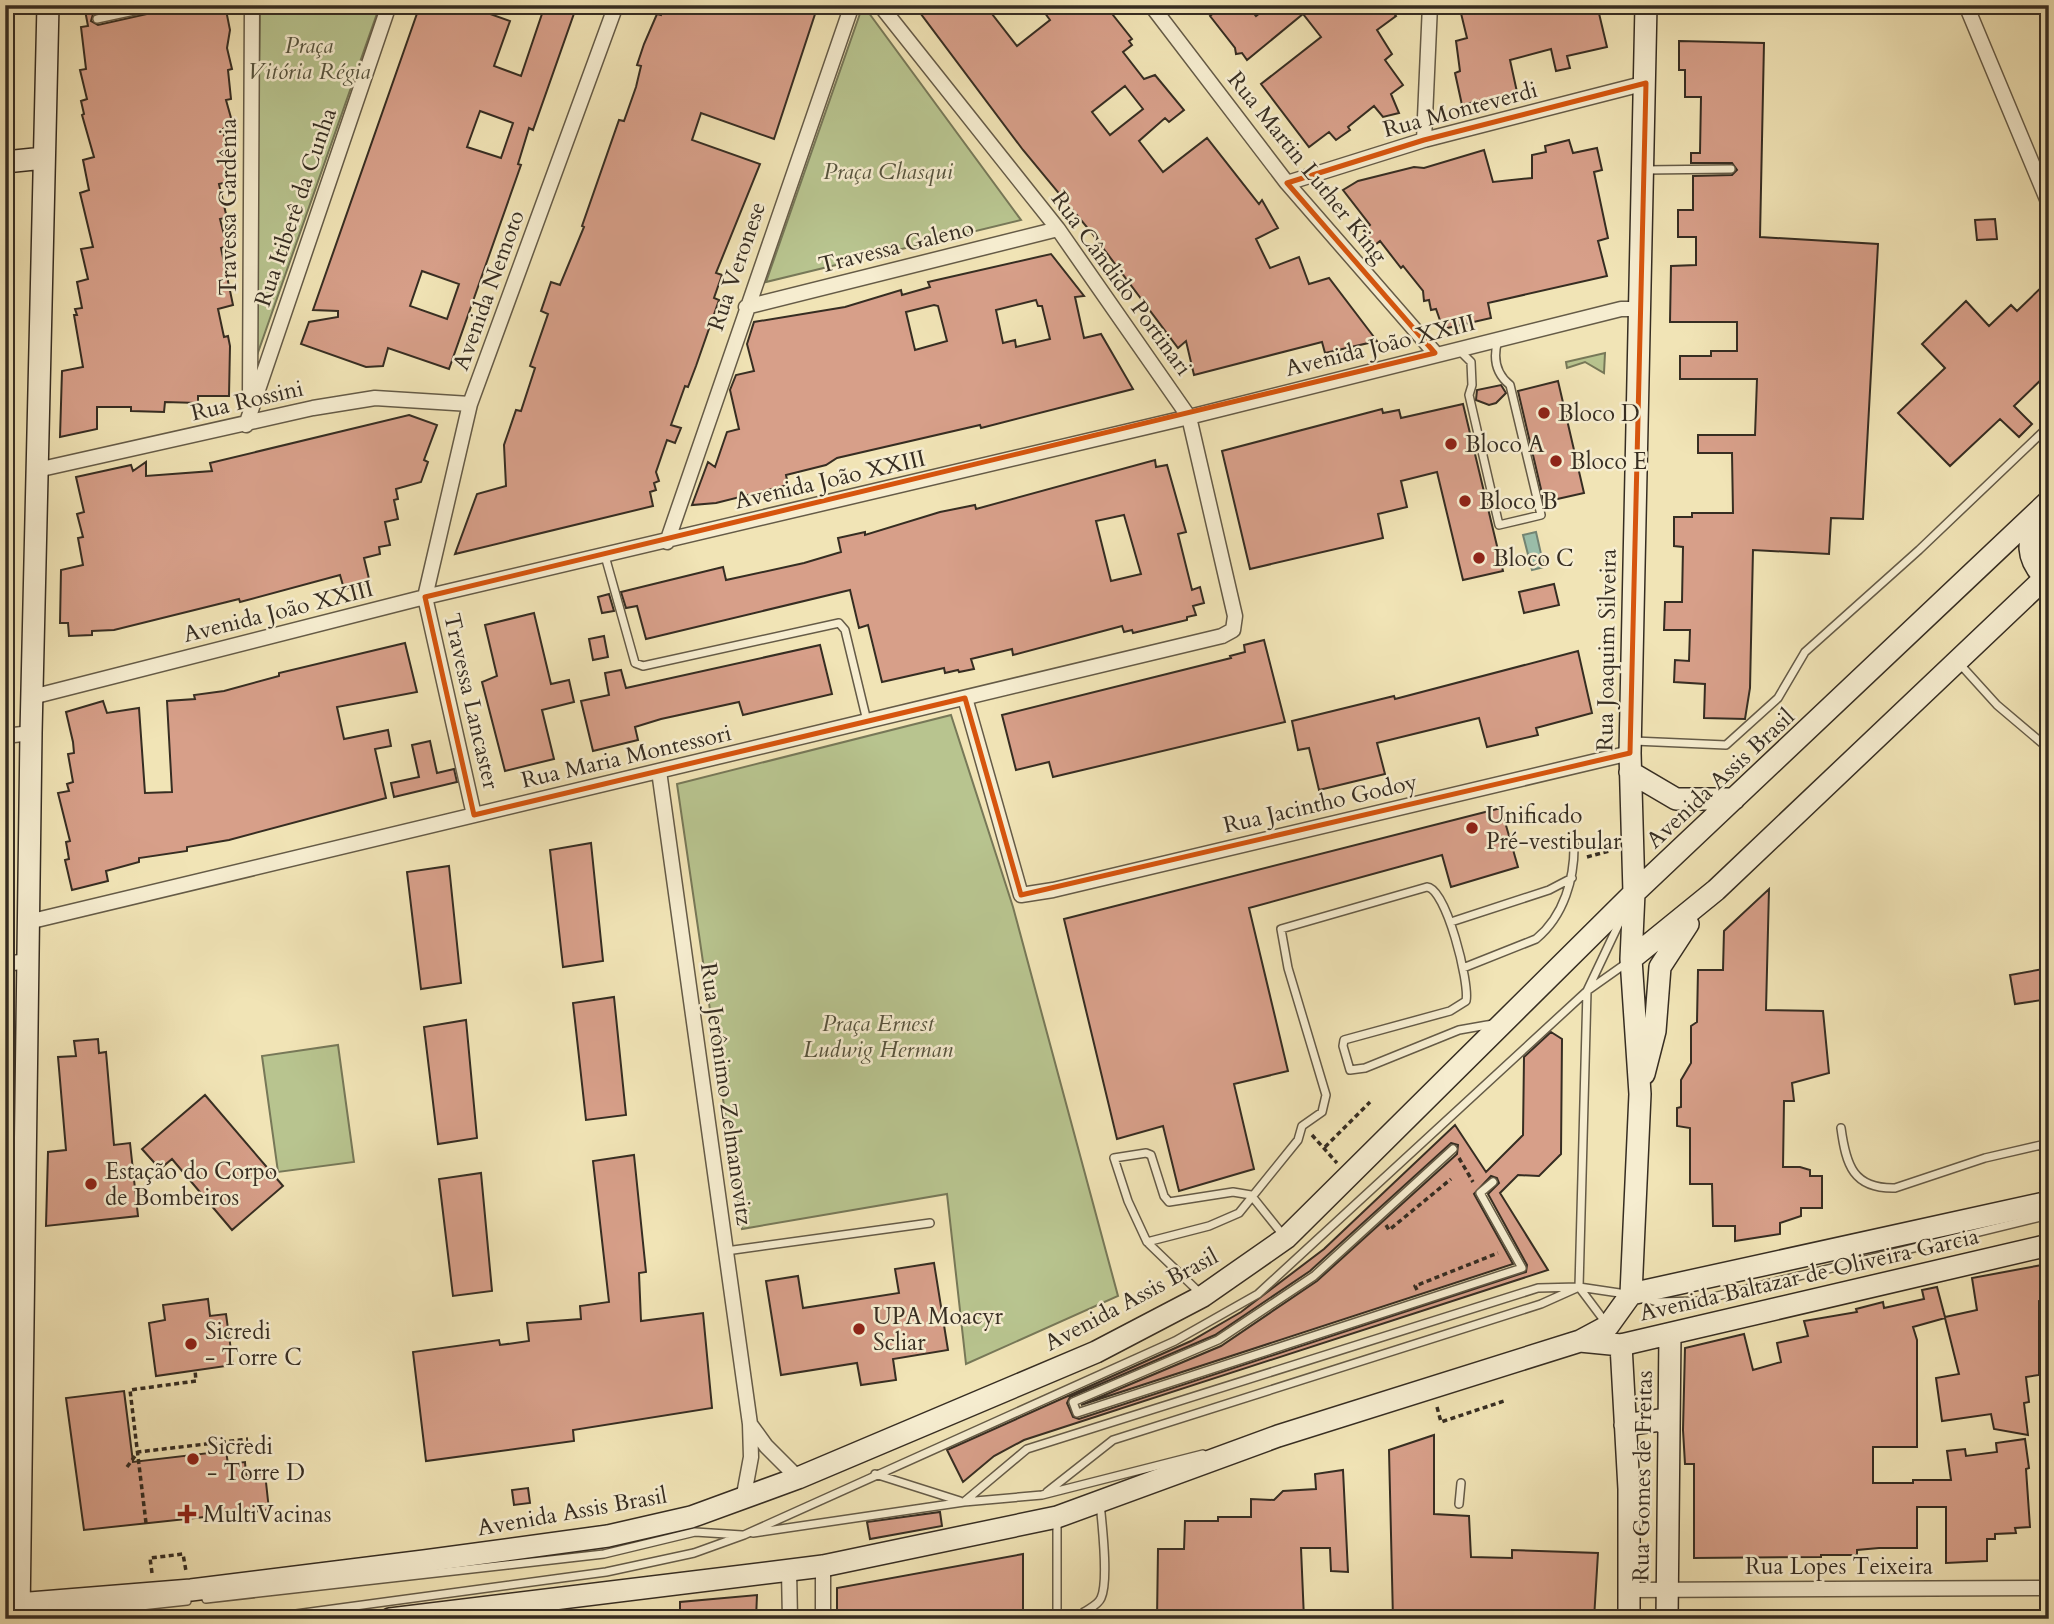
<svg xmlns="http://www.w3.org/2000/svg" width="2054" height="1624" viewBox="0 0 2054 1624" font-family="Cardo,serif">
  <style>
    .green { fill: #b8c48f; stroke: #777858; stroke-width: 2 }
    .water { fill: #9bbfab; stroke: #738574; stroke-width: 2 }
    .building { fill: #d79f89; stroke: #362d22; stroke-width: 2; fill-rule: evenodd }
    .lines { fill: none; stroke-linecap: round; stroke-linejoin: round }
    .lane-casing { stroke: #655b47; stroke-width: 10 }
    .street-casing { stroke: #655b47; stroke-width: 17 }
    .secondary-casing { stroke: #362d22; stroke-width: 24 }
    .path { stroke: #362d22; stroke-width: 3.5; stroke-dasharray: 5 3.5; stroke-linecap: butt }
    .lane { stroke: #f6edd0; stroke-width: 7 }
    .street { stroke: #f6edd0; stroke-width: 14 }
    .secondary { stroke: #f6edd0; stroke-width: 21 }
    .marked { fill: none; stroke: #d6550e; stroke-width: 5; stroke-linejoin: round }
    .poi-dot { fill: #8f2418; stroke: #f6edd0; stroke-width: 2.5 }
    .labels { text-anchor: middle; stroke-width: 5; stroke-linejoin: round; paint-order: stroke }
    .park-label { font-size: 23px; font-style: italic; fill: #56533d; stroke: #f6edd0 }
    .street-label { font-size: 23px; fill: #362d22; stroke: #f6edd0 }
    .poi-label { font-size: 23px; fill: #362d22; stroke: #f6edd0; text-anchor: start }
  </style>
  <rect width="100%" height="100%" fill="#f1e4b6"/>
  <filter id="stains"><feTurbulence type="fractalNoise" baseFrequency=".00286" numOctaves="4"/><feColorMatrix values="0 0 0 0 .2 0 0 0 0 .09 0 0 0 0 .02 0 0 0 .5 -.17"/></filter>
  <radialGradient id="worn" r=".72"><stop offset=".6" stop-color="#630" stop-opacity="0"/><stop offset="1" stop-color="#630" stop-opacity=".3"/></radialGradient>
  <path class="green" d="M260 5H380L255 361Z
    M863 5 1021 220 766 282Z
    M1605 353 1604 373 1585 362 1567 368 1566 362Z
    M951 715 1013 907 1118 1296 966 1364 947 1194 742 1229 677 784Z
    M338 1045 354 1162 278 1172 262 1056Z"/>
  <path class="water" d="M1536 532 1544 567 1532 570 1523 535Z"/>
  <path class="building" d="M84 5H132L93 14 91 21 98 25 187 5H225L230 30 227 48 232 69 228 70 231 99 226 100 233 125 223 129 228 158 224 159 228 182 219 184 226 214 225 218 220 219 227 246 221 248 233 305 218 309 224 337 228 336 230 346 229 396H198V403L165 402 164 412 131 411V407H97V429L60 437 62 371 83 367 74 315H77L75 309 82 308 77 282 88 279 81 249 93 247 80 193 89 190 83 160 94 157 82 115 84 114 81 101 87 99 80 70 86 69 81 27 88 26Z
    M420 5H465L510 21 494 66 521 76 545 5H577L533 130 529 128 518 164 521 165 449 369 388 348 383 366 366 367 301 344 309 322 338 317V311L313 310ZM480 111 513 123 501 158 467 147ZM422 271 459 284 447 319 410 306Z
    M664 5H818L774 139 701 113 692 140 760 164 716 273 722 275 714 298 719 300 696 366 688 387 685 386 671 425 681 428 675 443 667 440 656 472 659 481 654 483 656 490 650 492 653 506 455 554 477 494 506 486 504 445 516 410 521 411 535 368 530 366 548 314 541 311 551 282 560 285 584 227 582 226 619 120 624 121 636 87 641 66 637 65 644 44 657 14 661 15Z
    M917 5H985L1017 46 1050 20 1039 5H1105L1132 39 1129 41 1132 45 1123 52 1144 79 1155 75 1184 110 1169 122 1165 118 1139 141 1163 172 1207 138 1259 204 1262 200 1278 228 1256 239 1270 268 1299 257 1309 284 1329 278 1377 341 1325 353 1322 342 1194 375 1186 341 1178 348 1091 232 1023 150 921 14 923 12ZM1125 86 1143 109 1110 135 1092 112Z
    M1212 5H1247L1256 16 1270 5H1387L1396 16 1377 30 1392 54 1385 60 1403 85 1391 94 1399 113 1383 117 1374 106 1348 127 1350 130 1336 140 1329 132 1309 147 1261 84 1321 37 1303 14 1247 60 1242 53 1236 54 1235 48 1210 16 1216 11Z
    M1459 5H1597L1607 47 1567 56 1570 68 1556 71 1551 49 1510 60 1517 92 1462 105 1455 73 1460 71 1456 41 1467 38Z
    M1679 41 1764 43 1760 237 1878 244 1863 519 1831 518 1829 554 1753 550 1750 688 1745 719 1704 718 1705 684 1674 682 1675 660 1689 661 1690 630H1664L1665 602H1682L1683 547 1674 546V517H1692V513H1733L1732 453H1698V435H1755L1757 379H1680V356H1711V351H1737V322H1670L1671 266 1696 265V237H1678V210H1693V176L1732 175 1737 170 1732 163H1691V153H1700L1701 97H1685V70H1679Z
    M1569 140 1573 153 1597 148 1602 170 1594 172 1608 238 1598 241 1607 276 1488 303 1491 318 1443 329 1436 309 1431 310 1429 300 1424 301 1423 291 1403 266 1401 268 1380 241 1375 245 1364 231 1370 225 1343 190 1358 181 1414 167 1424 168 1484 150 1493 182 1532 178V155L1546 152 1545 146Z
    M1995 219 1997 239 1977 240 1975 220Z
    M1051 254 1084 296 1075 297 1084 338 1101 334 1133 389 981 428 980 425 837 458 826 465 786 475 788 485 716 503 692 505 708 462 715 467 727 432 739 429 730 390 736 375 754 371 747 344 754 322 845 307 901 290 902 295 930 287 928 282ZM1036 300 1038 306H1042L1050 339 1016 347 1015 340 1003 343 996 310ZM934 305 938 306 947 341 915 350 906 312Z
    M2049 280V372L2014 406 2032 424 2019 437 2000 419 1950 466 1898 413 1945 368 1922 344 1966 301 1989 326 2011 305 2017 311Z
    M1558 381 1584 493 1544 502 1518 391Z
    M1501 385 1506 393 1496 403 1489 405 1476 400 1477 390Z
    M1463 404 1503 571 1463 580 1437 472 1401 481 1407 507 1378 514 1383 538 1250 569 1222 451 1382 409 1383 413 1399 410 1401 418Z
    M409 415 437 425 424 460 428 462 421 482 396 489 398 499 394 500 398 519 385 522 390 545 379 547 380 554 364 558 370 583 344 589 340 575 240 602 239 599 114 630 92 631V635L69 636 68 623H60L61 570 83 565 78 538 83 537 77 514 84 512 76 477 131 465 133 471 146 462V476L212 471 210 463Z
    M1155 460 1156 467 1167 465 1186 532 1178 534 1192 590 1200 587 1204 603 1193 606 1196 615 1187 617V620L1133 633 1132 630 1124 632 1122 626 1013 655 1012 649 971 659 974 669 959 672 958 670 945 673 944 668 882 682 868 625 859 628 850 590 646 639 637 606 626 608 621 592 723 567 726 580 804 563 841 552 838 538 865 532V535L940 512 975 505 976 509ZM1124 515 1141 574 1111 581 1096 521Z
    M1554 584 1559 605 1524 613 1519 592Z
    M609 594 614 611 602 613 598 597Z
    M534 613 551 684 569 680 574 702 542 710 554 759 505 771 482 682 497 676 485 625Z
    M604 636 608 657 593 660 589 639Z
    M1264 640 1285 722 1053 777 1049 762 1016 770 1002 715 1231 658 1230 656 1245 652 1244 645Z
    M405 643 417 692 337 707 344 739 388 730 391 746 375 749 386 798 229 840 187 847V851L139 858V862L106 871 108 881 72 890 65 860 69 859 66 842 70 841 58 793 69 791 67 784 73 782 68 754 74 753 73 742 66 712 103 701 107 713 139 708 145 793 172 792 167 701 195 699 194 695 224 691 279 676V673Z
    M820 645 832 694 743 715 739 702 661 719 635 727 638 740 593 751 581 701 609 695 605 673 621 670 626 688Z
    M1578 651 1592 713 1536 728 1538 735 1487 747 1479 718 1377 743 1385 774 1319 790 1309 748 1298 750 1292 721 1394 696 1395 699Z
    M430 741 437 773 454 769 457 782 394 797 391 783 419 777 412 745Z
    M1501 808 1518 867 1451 887 1442 855 1249 908 1288 1071 1234 1084 1254 1169 1179 1191 1163 1126 1117 1139 1064 919Z
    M591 843 603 961 563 967 550 850Z
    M449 866 461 983 421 989 407 872Z
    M1769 889 1766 1010 1823 1011 1829 1073 1792 1083 1794 1101H1784L1783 1167H1800L1810 1170V1176H1822V1208H1801V1216L1780 1223V1234L1735 1241V1226H1713L1712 1184H1690V1128L1677 1126V1108L1681 1107V1080L1691 1063V1026L1697 1022 1698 970H1723L1724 931Z
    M2049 968V999L2015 1004 2010 975Z
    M614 997 626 1115 586 1120 573 1003Z
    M466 1020 477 1138 438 1144 424 1027Z
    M1551 1032 1562 1039 1561 1154 1539 1176 1518 1175 1500 1193 1548 1270 1024 1440 994 1456 963 1482 947 1450 1191 1341 1241 1312 1324 1249 1455 1125 1486 1172 1523 1135 1524 1057ZM1451 1143 1458 1145 1457 1154 1317 1281 1221 1346 1081 1405 1513 1264 1474 1194 1491 1176 1497 1178 1499 1183 1488 1194 1527 1265 1526 1272 1079 1419 1073 1417 1067 1403 1070 1397 1215 1335 1310 1271Z
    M98 1039 99 1053 106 1052 114 1145 130 1143 138 1216 46 1226 48 1152 66 1150 58 1057 76 1056 74 1041Z
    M205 1095 283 1186 232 1230 172 1159 160 1169 142 1149Z
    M634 1155 646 1272 639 1273 641 1321 703 1313 712 1408 573 1430 574 1441 426 1461 413 1352 499 1340 500 1345 529 1341 527 1323 581 1319 580 1306 609 1302 593 1161Z
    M481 1173 492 1291 453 1296 439 1179Z
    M934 1263 948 1350 893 1359 896 1380 861 1385 857 1363 781 1375 766 1281 798 1276 803 1308 899 1293 895 1269Z
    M2042 1265 2043 1300 2039 1301V1375L2026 1377 2029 1402 2024 1403 2028 1435 1994 1429 1991 1414 1942 1421 1936 1378 1959 1374 1945 1318 1913 1327 1917 1340V1447H1873V1483H1913V1480H1951L1947 1451 1965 1449 1966 1456 1997 1452 1996 1443 2025 1439 2029 1468 2026 1469 2030 1527 2015 1528 2016 1533 1995 1534V1539H1987V1561L1946 1563V1507H1917V1548H1879L1857 1550V1555H1821V1557L1694 1558V1464H1685L1683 1430 1685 1348 1744 1334 1753 1370 1781 1362 1777 1343 1808 1336 1804 1321 1857 1312 1856 1309 1883 1302 1884 1308 1924 1299 1922 1290 1937 1287 1945 1317 1977 1310 1972 1278Z
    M208 1299 210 1316 226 1314 233 1365 156 1376 149 1323 165 1320 163 1305Z
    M124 1391 133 1462 226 1451 228 1464 245 1462 246 1475 265 1473 269 1510 84 1530 66 1398Z
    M1434 1435V1514L1469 1516 1471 1557 1512 1558V1550L1598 1553 1594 1619H1393L1389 1450Z
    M1343 1470 1348 1572 1331 1571 1330 1548H1301L1304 1619H1157L1158 1549H1184L1185 1521H1218V1517H1251V1499L1274 1500 1283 1491 1316 1489 1315 1474Z
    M528 1488 530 1503 514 1505 512 1490Z
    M940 1512 942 1526 870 1539 867 1522Z
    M1023 1554V1619H837V1588Z
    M757 1595 756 1619H680V1602Z"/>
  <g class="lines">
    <defs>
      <path id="lane" d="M97 19 162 5
        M1644 170 1731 169
        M1459 350 1471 362 1472 385 1469 395 1499 525 1541 515 1510 385C1495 373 1493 357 1498 340
        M605 556 635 663 643 666 839 623 845 630 867 721
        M1958 662 1997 705 2049 749
        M1634 741 1726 745 1778 698 1805 652 1919 550 2049 426
        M1451 922 1549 890 1572 878
        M1463 968 1536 939C1564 916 1575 878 1574 842
        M1841 1128C1846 1165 1853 1189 1895 1188L1985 1158 2041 1145 2049 1148
        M1453 1149 1314 1276 1218 1340 1073 1402 1077 1413 1522 1268 1480 1193 1493 1182
        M1283 1235 1251 1195 1233 1192 1169 1202 1164 1196 1151 1155 1146 1153 1114 1158 1128 1201 1147 1242 1209 1226 1239 1213 1298 1140 1302 1126 1322 1112 1326 1095 1288 968 1281 929 1427 887C1446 888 1470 983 1466 1001L1450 1011 1344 1040 1343 1046 1350 1070 1365 1068 1459 1030 1493 1024
        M1147 1242 1200 1293
        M726 1251 930 1223
        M1579 1287 1606 1323
        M1644 1298 1657 1302 1697 1301 2049 1215
        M875 1474 960 1501
        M1047 1492 1113 1440 1541 1304 1579 1287 1626 1294
        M965 1501 1027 1449 1538 1288 1579 1287 1587 991 1623 915
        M1459 1504 1461 1483
        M1057 1518V1619
        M753 1533 964 1502 1042 1495 1203 1454
        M206 1599 604 1554 695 1532 742 1535
        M21 1619 187 1601
        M259 1619 606 1572 694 1553 744 1535 1175 1341 1258 1294 1587 991 1628 962
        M1082 1619 1084 1612C1090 1608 1098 1605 1101 1598 1109 1581 1102 1524 1100 1503"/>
      <path id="street" d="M1151 5 1287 183 1435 353
        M1966 5 2049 204
        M1424 140 1430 5
        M1287 183 1424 140 1646 83
        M746 307 1058 229
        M250 397 252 5
        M246 425 389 5
        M37 470 313 408 375 398 470 404
        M667 542 852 5
        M32 697 425 597 1189 417 1621 309H1638
        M965 698 1021 895 1053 890 1630 753
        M5 736 31 733
        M659 771 750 1424 751 1457 743 1500
        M474 815 425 597 470 404 616 5
        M28 922 1222 636 1233 630 1235 616 1189 417 1058 229 880 5
        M5 964 28 961
        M5 1156 25 1153
        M5 1393 21 1392
        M750 1424 766 1446 798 1478
        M789 1571 790 1619
        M1629 1590 2049 1588
        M823 1619V1566"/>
      <path id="secondary" d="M5 162 44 158
        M2037 516C2028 542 2025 557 2045 578
        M1630 772 1676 799H1734
        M1631 959 1716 890 2049 574
        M1644 1074 1655 1031 1660 967 1688 924
        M1631 1294 1640 1094 1631 959 1634 893 1630 753 1646 5
        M1631 1294 2049 1202
        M1580 1341 1621 1345 2049 1245
        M1621 1345 1629 1489V1619
        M1625 1425 1660 1420 1669 1427
        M5 1605 191 1590 424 1561 608 1536 691 1517 798 1478 1096 1352 1203 1296 1286 1238 1634 893 2049 501
        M19 1616 31 733 48 5
        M390 1619 823 1566 1057 1517 1278 1436 1580 1341 1608 1326 1631 1294
        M1667 1619 1670 1334"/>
    </defs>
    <use href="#lane" class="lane-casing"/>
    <use href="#street" class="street-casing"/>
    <use href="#secondary" class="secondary-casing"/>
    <path class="path" d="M1587 857 1609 851
      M1312 1135 1337 1163
      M1325 1147 1370 1102
      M1459 1158 1473 1182
      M1386 1225 1389 1230 1451 1179
      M1417 1290 1415 1286 1498 1253
      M1437 1407 1441 1422 1504 1401
      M127 1467 138 1452 248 1439
      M146 1523 130 1390 196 1381 195 1370
      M152 1573 150 1558 183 1554 186 1571"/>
    <use href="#lane" class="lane"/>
    <use href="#street" class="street"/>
    <use href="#secondary" class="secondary"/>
  </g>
  <path class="marked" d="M1646 83 1630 753 1021 895 965 698 474 815 425 597 1435 353 1287 183 1424 140Z"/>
  <g class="poi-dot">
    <circle cx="1544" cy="413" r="7"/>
    <circle cx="1451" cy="444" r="7"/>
    <circle cx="1556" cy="461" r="7"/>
    <circle cx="1465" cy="501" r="7"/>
    <circle cx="1479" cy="558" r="7"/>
    <circle cx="1472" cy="828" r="7"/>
    <circle cx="91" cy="1184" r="7"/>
    <circle cx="859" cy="1329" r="7"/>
    <circle cx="191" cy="1344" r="7"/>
    <circle cx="193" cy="1459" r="7"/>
    <path d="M183.5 1503.5h7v7h7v7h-7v7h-7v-7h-7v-7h7z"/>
  </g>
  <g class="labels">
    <g class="park-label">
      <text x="309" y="53">Praça<tspan x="309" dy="26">Vitória Régia</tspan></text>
      <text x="888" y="179">Praça Chasqui</text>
      <text x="878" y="1031">Praça Ernest<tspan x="878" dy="26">Ludwig Herman</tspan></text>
    </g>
    <g class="street-label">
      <text transform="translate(1460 109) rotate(-15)" y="8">Rua Monteverdi</text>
      <text transform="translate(1308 167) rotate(51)" y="8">Rua Martin Luther King</text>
      <text transform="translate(228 207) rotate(-90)" y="8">Travessa Gardênia</text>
      <text transform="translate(295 207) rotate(-71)" y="8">Rua Itiberê da Cunha</text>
      <text transform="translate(896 246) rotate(-14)" y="8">Travessa Galeno</text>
      <text transform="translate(736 266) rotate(-71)" y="8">Rua Veronese</text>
      <text transform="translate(1122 283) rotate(54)" y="8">Rua Cândido Portinari</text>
      <text transform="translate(488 290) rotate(-70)" y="8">Avenida Nemoto</text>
      <text transform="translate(1380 345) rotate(-14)" y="8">Avenida João XXIII</text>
      <text transform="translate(247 400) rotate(-13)" y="8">Rua Rossini</text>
      <text transform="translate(830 479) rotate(-13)" y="8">Avenida João XXIII</text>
      <text transform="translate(278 611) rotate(-14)" y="8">Avenida João XXIII</text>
      <text transform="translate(1606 650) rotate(-89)" y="8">Rua Joaquim Silveira</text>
      <text transform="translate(472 701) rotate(77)" y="8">Travessa Lancaster</text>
      <text transform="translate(626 756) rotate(-13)" y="8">Rua Maria Montessori</text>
      <text transform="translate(1720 778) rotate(-43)" y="8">Avenida Assis Brasil</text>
      <text transform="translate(1320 803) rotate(-13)" y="8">Rua Jacintho Godoy</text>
      <text transform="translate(727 1094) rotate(82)" y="8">Rua Jerônimo Zelmanovitz</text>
      <text transform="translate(1809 1274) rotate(-13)" y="8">Avenida Baltazar de Oliveira Garcia</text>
      <text transform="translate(1131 1299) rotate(-28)" y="8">Avenida Assis Brasil</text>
      <text transform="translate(1642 1476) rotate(-89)" y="8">Rua Gomes de Freitas</text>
      <text transform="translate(572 1511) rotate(-10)" y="8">Avenida Assis Brasil</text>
      <text x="1839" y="1574">Rua Lopes Teixeira</text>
    </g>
    <g class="poi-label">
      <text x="1558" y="421">Bloco D</text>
      <text x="1465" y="452">Bloco A</text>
      <text x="1570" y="469">Bloco E</text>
      <text x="1479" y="509">Bloco B</text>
      <text x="1493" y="566">Bloco C</text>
      <text x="1486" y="823">Unificado<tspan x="1486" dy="26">Pré-vestibular</tspan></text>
      <text x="105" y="1179">Estação do Corpo<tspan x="105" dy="26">de Bombeiros</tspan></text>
      <text x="873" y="1324">UPA Moacyr<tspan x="873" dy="26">Scliar</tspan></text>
      <text x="205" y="1339">Sicredi<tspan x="205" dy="26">- Torre C</tspan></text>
      <text x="207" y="1454">Sicredi<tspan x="207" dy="26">- Torre D</tspan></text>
      <text x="203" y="1522">MultiVacinas</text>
    </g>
  </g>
  <rect width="2054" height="1624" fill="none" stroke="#f1e4b6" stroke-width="28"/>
  <rect x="7" y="7" width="2040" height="1610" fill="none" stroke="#362d22" stroke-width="3.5"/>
  <rect x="14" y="14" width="2026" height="1596" fill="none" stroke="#362d22" stroke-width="2"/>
  <rect width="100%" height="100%" filter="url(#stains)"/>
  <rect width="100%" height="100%" fill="url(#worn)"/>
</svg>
